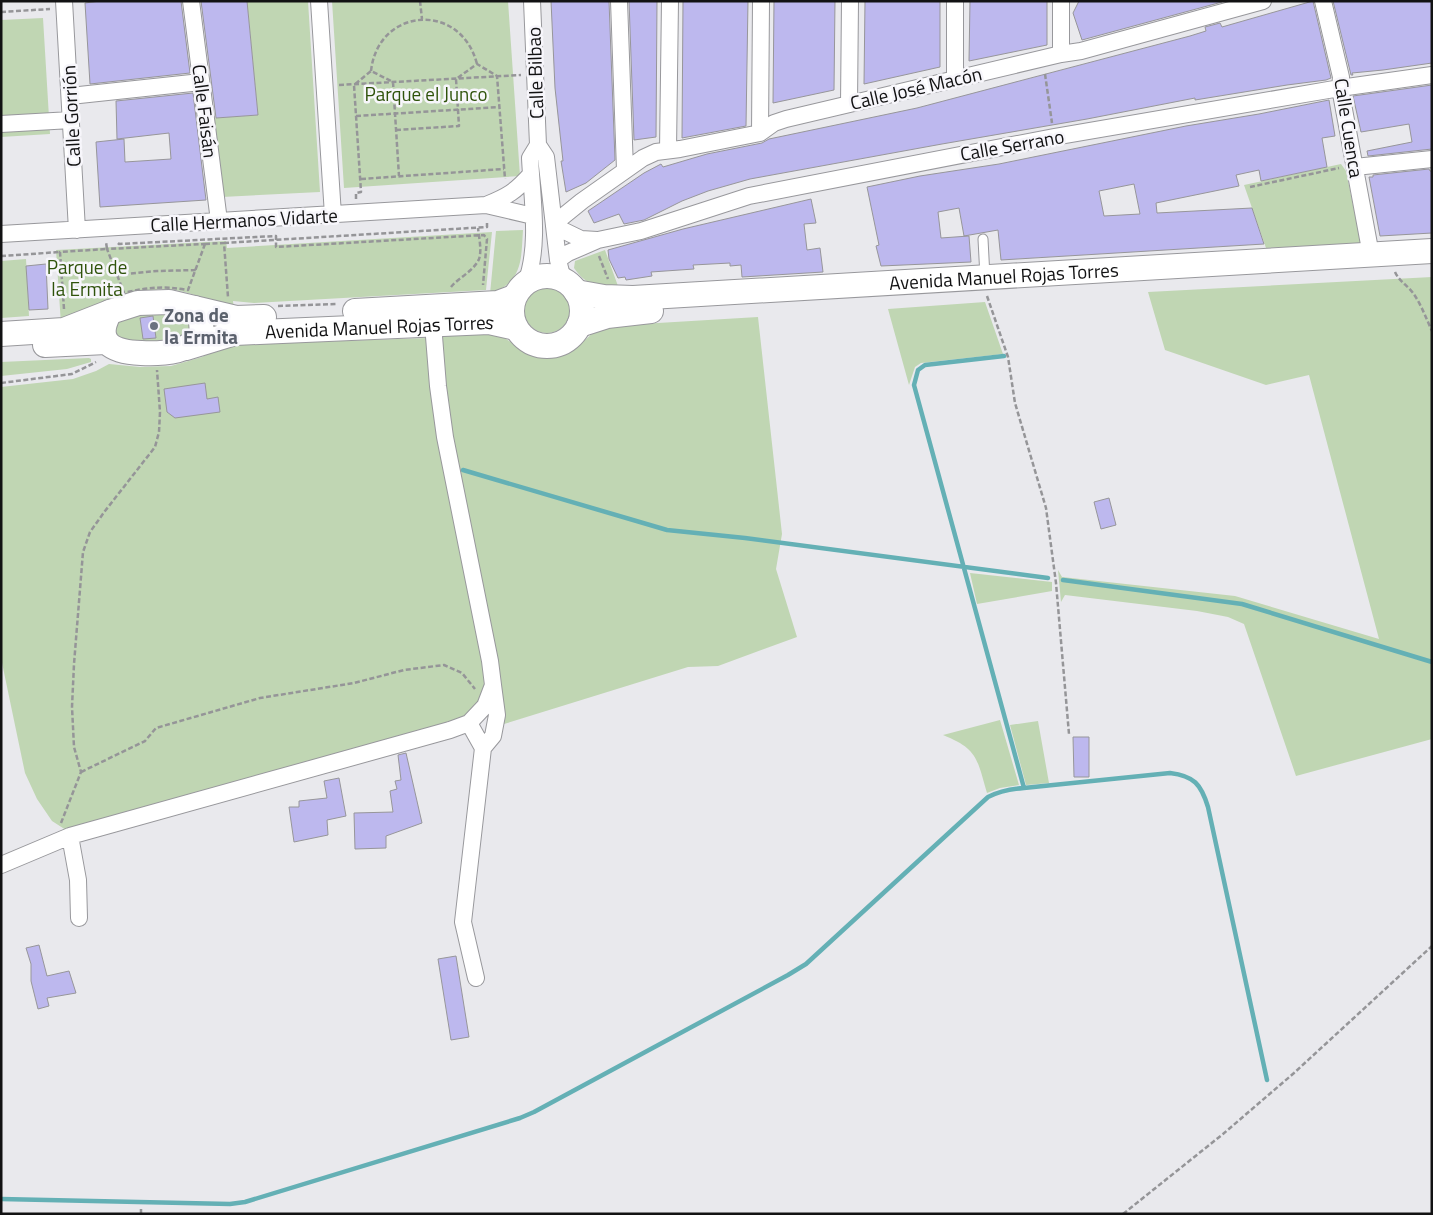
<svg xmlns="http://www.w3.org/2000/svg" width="1433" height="1215" viewBox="0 0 1433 1215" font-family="'Titillium Web',sans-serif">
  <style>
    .green { fill: #c0d6b3 }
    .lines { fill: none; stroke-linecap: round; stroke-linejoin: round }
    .stream { stroke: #64b0b5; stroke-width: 4.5 }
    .building { fill: #bdb8ee; stroke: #97969a; fill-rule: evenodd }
    .lane-casing { stroke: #98989c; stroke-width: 11 }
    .street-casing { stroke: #98989c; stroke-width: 18 }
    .secondary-casing { stroke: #98989c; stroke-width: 26 }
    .path { stroke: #959598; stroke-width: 2.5; stroke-dasharray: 5 2.5; stroke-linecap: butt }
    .lane { stroke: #fff; stroke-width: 9 }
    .street { stroke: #fff; stroke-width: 16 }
    .secondary { stroke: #fff; stroke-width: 24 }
    .worship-dot { fill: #6b7280; stroke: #f7f6fb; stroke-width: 2 }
    .labels { text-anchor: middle; stroke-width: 5; stroke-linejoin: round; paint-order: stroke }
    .street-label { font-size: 19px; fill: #121213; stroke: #f7f6fb }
    .park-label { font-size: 19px; fill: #2f530b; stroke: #f7f6fb }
    .worship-label { font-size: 19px; font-weight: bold; fill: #5b616d; stroke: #f7f6fb; text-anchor: start }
  </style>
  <rect width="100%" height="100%" fill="#e9e9ed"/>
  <path class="green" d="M247 1H308L320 192 222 197 213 118 258 115Z
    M332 1H508L520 176 344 188Z
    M43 18 50 134 1 137V20Z
    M1341 164 1346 171 1361 244 1266 248 1244 185Z
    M523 230C521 261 523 281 490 294L496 231Z
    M492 232 486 290 254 303 233 301 234 309C215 303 195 293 175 290 138 285 95 310 61 324L56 250 226 241 227 248Z
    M605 250 618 286C598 285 587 287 574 268L575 261Z
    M26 259 29 316 1 318V261Z
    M1432 277V739L1296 776 1244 624 1228 617 1197 611 1065 595 1061 602 1058 570 1062 577 1235 596 1379 639 1309 375 1266 385 1165 350 1148 292Z
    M524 310a23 23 0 1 1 46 0a23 23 0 1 1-46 0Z
    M985 302 1003 354 921 363 915 367 909 385 888 309Z
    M138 312 187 315 195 325 182 340 148 346 115 336 117 321Z
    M758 317 782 534 776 569 797 637 718 666 688 667 504 724 455 462 439 335 495 332 528 353 544 357 560 355 575 349 595 331 608 326Z
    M427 338 437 438 486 675C484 701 476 711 453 722L66 830 52 821 37 799 25 773 1 658V387L73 379 96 371 109 364 140 367 171 366 202 357 225 345Z
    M89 358 91 359V362L67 369 1 376V362Z
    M970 573 1052 582V591L977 604Z
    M1000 720 1019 785 1000 788 987 793C977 759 978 749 943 735Z
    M1038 721 1049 783 1026 785 1010 725Z"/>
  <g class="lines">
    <path class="stream" d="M1004 356 925 365 918 370 914 385 1024 788
      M463 470 667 530 745 538 1048 578
      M1063 580 1242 604 1432 662
      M1 1199 230 1204 245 1202 520 1118 534 1112 788 975 806 964 988 797C1000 791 1011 789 1024 788L1170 773C1194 776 1201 784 1208 807L1267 1080"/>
  </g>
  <path class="building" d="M100 1H181L190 73 90 84 85 3Z
    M201 1H247L258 115 216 118Z
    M551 1H609L615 160 586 183 566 192 561 161H563L555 88Z
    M629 1H657L656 137 634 140Z
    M683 1H748L746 126 682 138Z
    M774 1H835L834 90 773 103Z
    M865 1H940V67L864 84Z
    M970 1H1047V45L969 61Z
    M1079 1H1222V2L1082 40 1073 13Z
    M1313 1 1331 78 1326 80 1287 85 1195 100V98L1087 119 942 144 750 179 708 191 682 201 644 220 624 224 619 214 594 223 588 211 644 173 661 164 663 167 707 154 762 143 769 139 917 108 1190 36 1206 31 1205 27 1220 23 1222 27Z
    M1333 1H1432V63L1383 70 1352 73 1353 75H1351Z
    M1432 85V149L1368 156 1367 151 1412 142 1409 124 1361 132 1353 96Z
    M193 93 206 200 100 207 96 142 124 139 125 162 171 159 169 133 117 139 116 101Z
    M1329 100 1335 136 1322 138 1327 167 1261 181 1259 170 1236 175 1239 186 1156 203 1157 213 1252 208 1264 244 1001 260 998 230 964 236 959 208 938 212 941 238 969 236 971 262 881 266 876 246 879 245 867 187 920 176 999 164 1186 126 1259 114ZM1134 184 1140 214 1104 216 1099 191Z
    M1429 169 1430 171H1432V233L1380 236 1369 177H1373V175Z
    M811 199 816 223 804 224 807 250 820 248 823 272 742 277 741 265 730 266V263L693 265 694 269 651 272 652 276 626 280 625 277 618 278 609 259 608 250 683 229Z
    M46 264 48 309 29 310 26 266Z
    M153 316 156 338 143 339 140 318Z
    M205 383 207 399 218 397 220 412 175 418 167 412 164 389Z
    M1109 498 1116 525 1101 529 1094 502Z
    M1073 737H1089V777H1074Z
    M406 753 422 823 386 836V848L355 849 354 813 393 812 390 791 397 789 395 781 401 780 398 755Z
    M339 778 346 816 327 820 328 835 294 842 289 807H299V801L327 798 324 781Z
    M39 945 47 976 69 971 76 993 47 998 49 1006 38 1009 31 981V964L26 948Z
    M456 956 469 1037 451 1040 438 959Z"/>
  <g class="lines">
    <defs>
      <path id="lane" d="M983 239 985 277"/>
      <path id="street" d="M64 1 77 230
        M191 1 219 221
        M319 1 333 215
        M532 1 538 145 546 157 558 260 563 280
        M619 1 625 170
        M955 1V79
        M1323 1 1341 77 1340 88 1371 255
        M1061 54V1
        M70 96 201 82
        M849 104 850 1
        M1 124 71 120
        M760 133 761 1
        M668 150 670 1
        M1355 167 1432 159
        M486 205C508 196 515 192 531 174
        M1 234 486 205 533 216
        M597 240 581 239 554 226 561 218 582 201 643 158 656 152 680 149 760 133 774 123 786 119 1061 54 1081 51 1263 1
        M558 260 568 253 598 240 641 231 749 196 1054 137 1340 88 1432 75
        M526 283C540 245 532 199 530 158L538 145
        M469 723 483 748 463 922 476 978
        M483 748 493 736 497 715 493 685
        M70 836 78 880 79 918
        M1 865 70 836 450 730 469 723 485 706 493 685 490 661 445 437 438 386 433 324"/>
      <g id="secondary">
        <circle cx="547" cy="311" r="35"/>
        <path id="s1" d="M576 292 604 297 633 298 1432 251"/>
        <path d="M169 302 194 308 201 321 202 335C197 339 192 344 186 347 175 353 154 354 141 353 113 352 93 343 110 312L138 303Z"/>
        <path d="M194 308 236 318 264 317"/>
        <path d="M355 311 498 303 514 297"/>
        <path d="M579 325 607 316 651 311"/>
        <path d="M1 334 64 330 110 312"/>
        <path d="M45 345 106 342"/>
        <path id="s2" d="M186 348 235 333 489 322 516 328"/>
      </g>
    </defs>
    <use href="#lane" class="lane-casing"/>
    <use href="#street" class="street-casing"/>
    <use href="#secondary" class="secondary-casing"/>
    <path class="path" d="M420 1 422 19
      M1 12 50 9
      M371 71C378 7 461 1 477 64
      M1045 74 1052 123
      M339 85 521 75
      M356 116 500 107
      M396 130 459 126 456 79 477 64 497 76 505 179
      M361 179 504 169
      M1250 187 1339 168
      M356 199V193L361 192 354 85 371 71 393 82 399 176
      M118 243 119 244 276 236V247L484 235 487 239 483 285
      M224 243 487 227V221
      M205 244 188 290C165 286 147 287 124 293L107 249Z
      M205 244 224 243 228 297
      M1 256 60 252
      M599 256 608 279
      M1395 272C1399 281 1407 285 1413 293 1421 304 1426 318 1432 331
      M116 275 157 271 196 270
      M451 287C458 278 474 271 479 259 482 251 479 237 478 228
      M987 296 1008 357 1015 403 1046 508 1056 583 1069 734
      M278 306 337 304
      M64 309 60 252 107 249 106 242
      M525 344C541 353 559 353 573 342
      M1 383 72 374 96 362
      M81 772 145 741 156 728 260 698 354 683 404 670 444 665 462 673 475 689
      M61 823 81 772 74 747 72 707 74 664 83 552 90 532 105 511 155 447 159 432 160 412 157 370
      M141 1214V1209
      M1123 1214 1223 1134 1294 1073 1432 946"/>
    <use href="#lane" class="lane"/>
    <use href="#street" class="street"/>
    <use href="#secondary" class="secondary"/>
  </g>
  <circle class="worship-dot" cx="154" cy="326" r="5"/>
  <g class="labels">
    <g class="street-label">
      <text transform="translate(535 73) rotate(-92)" y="7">Calle Bilbao</text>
      <text transform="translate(916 88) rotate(-13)" y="7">Calle José Macón</text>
      <text transform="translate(205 111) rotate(83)" y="7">Calle Faisán</text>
      <text transform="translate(71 116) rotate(-93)" y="7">Calle Gorrión</text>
      <text transform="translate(1349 128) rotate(81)" y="7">Calle Cuenca</text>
      <text transform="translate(1012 145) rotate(-10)" y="7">Calle Serrano</text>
      <text transform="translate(244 220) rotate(-3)" y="7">Calle Hermanos Vidarte</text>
      <text dy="7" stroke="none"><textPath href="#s1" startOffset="429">Avenida Manuel Rojas Torres</textPath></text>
      <text dy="7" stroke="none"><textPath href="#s2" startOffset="196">Avenida Manuel Rojas Torres</textPath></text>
    </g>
    <g class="park-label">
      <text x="426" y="101">Parque el Junco</text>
      <text x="87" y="274">Parque de<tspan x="87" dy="22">la Ermita</tspan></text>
    </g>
    <g class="worship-label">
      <text x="164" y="322">Zona de<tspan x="164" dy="22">la Ermita</tspan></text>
    </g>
  </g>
  <rect width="1433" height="1215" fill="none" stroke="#121213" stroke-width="5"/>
</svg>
